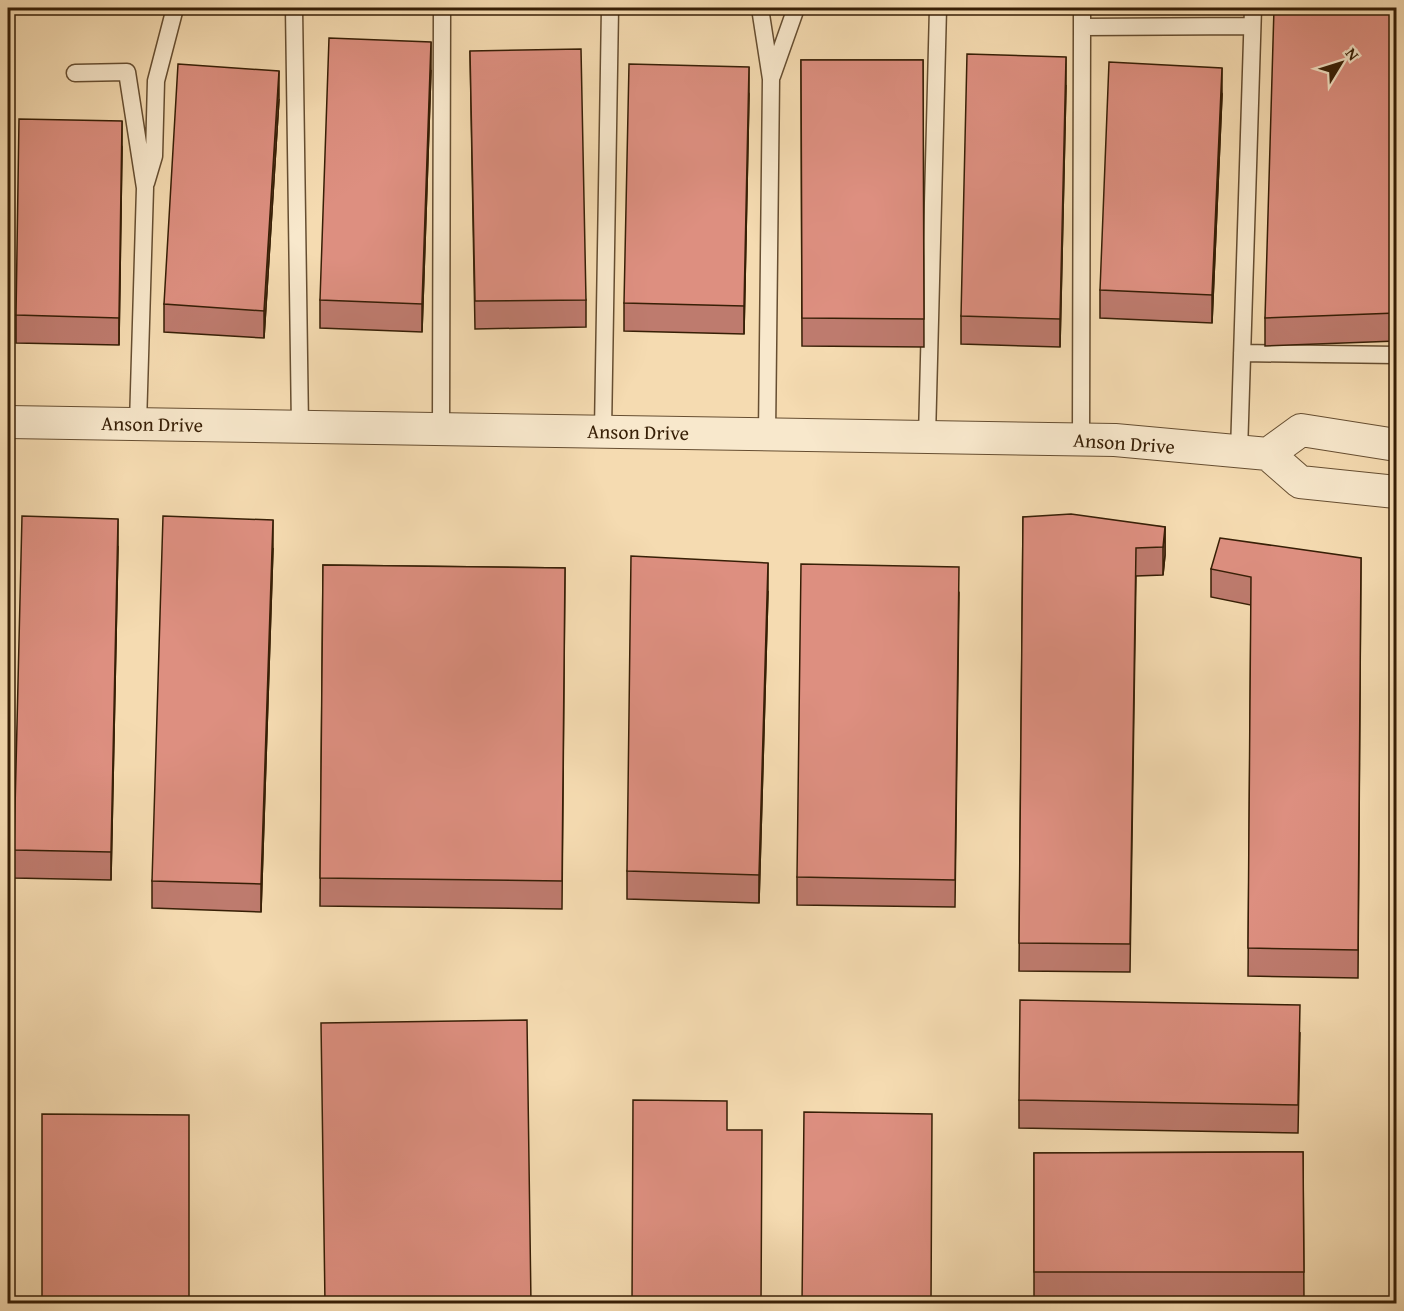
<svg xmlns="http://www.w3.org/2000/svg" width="1404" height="1311" viewBox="0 0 1404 1311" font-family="'Gentium Book Plus',serif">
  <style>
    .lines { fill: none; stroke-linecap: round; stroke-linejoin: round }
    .service-casing { stroke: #664e31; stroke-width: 19 }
    .minor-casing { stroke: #664e31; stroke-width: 34 }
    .service { stroke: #f8e8cc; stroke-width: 16 }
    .minor { stroke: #f8e8cc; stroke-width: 32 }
    .wall { fill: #be7b6e; stroke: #371f06; stroke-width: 1.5 }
    .shaded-wall { fill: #9b645a; stroke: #371f06; stroke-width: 1.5 }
    .building { fill: #dd8f80; stroke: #371f06; stroke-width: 1.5 }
    .labels { text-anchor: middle; stroke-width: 6; stroke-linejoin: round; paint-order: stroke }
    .street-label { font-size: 20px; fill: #371f06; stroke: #f8e8cc }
  </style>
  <rect width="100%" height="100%" fill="#f5dbb1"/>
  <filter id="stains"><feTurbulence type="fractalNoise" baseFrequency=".00333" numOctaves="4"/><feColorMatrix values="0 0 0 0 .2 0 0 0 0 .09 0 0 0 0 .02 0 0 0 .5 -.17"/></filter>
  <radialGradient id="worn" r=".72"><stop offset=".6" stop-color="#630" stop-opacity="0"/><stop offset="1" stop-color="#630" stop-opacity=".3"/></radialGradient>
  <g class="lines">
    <defs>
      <path id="service" d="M294 8 300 427
        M760 8 771 79 767 434
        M1082 8V27L1252 26
        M75 73 127 72 145 188 138 424
        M772 76 796 8
        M146 183 154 156 156 81 175 8
        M1242 353 1396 355
        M441 429 442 8
        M603 431 610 8
        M927 437 938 8
        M1081 439 1082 27
        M1239 452 1253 8"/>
      <path id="minor" d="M8 422 1115 440 1268 454 1300 482 1396 492
        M1268 454 1301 430 1396 445"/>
    </defs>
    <use href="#service" class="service-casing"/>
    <use href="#minor" class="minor-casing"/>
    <use href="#service" class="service"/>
    <use href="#minor" class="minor"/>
  </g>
  <path class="wall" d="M1396 8V341L1265 346V318Z
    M470 51 586 300V327L475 329Z
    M801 60H923L924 347 802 346Z
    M431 70 422 332 320 328V300Z
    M1066 85 1060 347 961 344V316Z
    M749 95 744 334 624 331V303Z
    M1222 95 1212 323 1100 318V290Z
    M279 99 264 338 164 332V304Z
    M122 148 119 345 16 343V315Z
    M1023 517 1165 527V555L1163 575 1136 576 1130 972 1019 971Z
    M118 546 111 880 14 878V850Z
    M273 548 261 912 152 908V881Z
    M1361 558 1358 978 1248 976 1251 605 1211 597V569Z
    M323 565 565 568 562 909 320 906Z
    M768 591 759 903 627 899V871Z
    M959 594 955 907 797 905V877Z
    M1300 1033 1298 1133 1019 1128V1100Z
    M1303 1152 1304 1300H1034V1153Z"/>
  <path class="shaded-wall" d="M431 42V70L422 332V304Z
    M1066 57V85L1060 347V319Z
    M749 67V95L744 334V306Z
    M1222 68V95L1212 323V295Z
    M279 71V99L264 338V311Z
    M122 121V148L119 345V318Z
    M118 519V546L111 880V852Z
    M273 520V548L261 912V884Z
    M1165 527V555L1163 575V547Z
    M768 563V591L759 903V875Z"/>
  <path class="building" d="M1274 8H1396V313L1265 318Z
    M329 38 431 42 422 304 320 300Z
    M581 49 586 300 475 301 470 51Z
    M967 54 1066 57 1060 319 961 316Z
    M801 60H923L924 319 802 318Z
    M1109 62 1222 68 1212 295 1100 290Z
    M178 64 279 71 264 311 164 304Z
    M629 64 749 67 744 306 624 303Z
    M19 119 122 121 119 318 16 315Z
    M1071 514 1165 527 1163 547 1136 548 1130 944 1019 943 1023 517Z
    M22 516 118 519 111 852 14 850Z
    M163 516 273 520 261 884 152 881Z
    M1220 538 1361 558 1358 950 1248 948 1251 577 1211 569Z
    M631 556 768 563 759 875 627 871Z
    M801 564 959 567 955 880 797 877Z
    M323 565 565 568 562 881 320 878Z
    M1020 1000 1300 1005 1298 1105 1019 1100Z
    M527 1020 531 1304H325L321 1023Z
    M633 1100 727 1101V1130H762L761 1304H632Z
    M804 1112 932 1114 931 1304H802Z
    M42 1114 189 1115V1304H42Z
    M1303 1152 1304 1272H1034V1153Z"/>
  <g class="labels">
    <g class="street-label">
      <text transform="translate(152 424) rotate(1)" y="7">Anson Drive</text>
      <text transform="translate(638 432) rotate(1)" y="7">Anson Drive</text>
      <text transform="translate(1124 443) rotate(4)" y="7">Anson Drive</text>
    </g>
  </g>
  <rect width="1404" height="1311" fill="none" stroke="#f5dbb1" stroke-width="30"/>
  <rect x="9" y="9" width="1386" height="1293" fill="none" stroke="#371f06" stroke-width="3"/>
  <rect x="15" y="15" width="1374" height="1281" fill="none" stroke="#371f06" stroke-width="1.5"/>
  <g transform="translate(1341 63) rotate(52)" stroke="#f8e8cc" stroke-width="4.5" paint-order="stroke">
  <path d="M0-4.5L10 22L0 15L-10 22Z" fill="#371f06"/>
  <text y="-9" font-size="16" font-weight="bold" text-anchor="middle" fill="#371f06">N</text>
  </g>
  <rect width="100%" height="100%" filter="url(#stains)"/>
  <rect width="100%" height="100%" fill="url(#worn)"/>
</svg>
